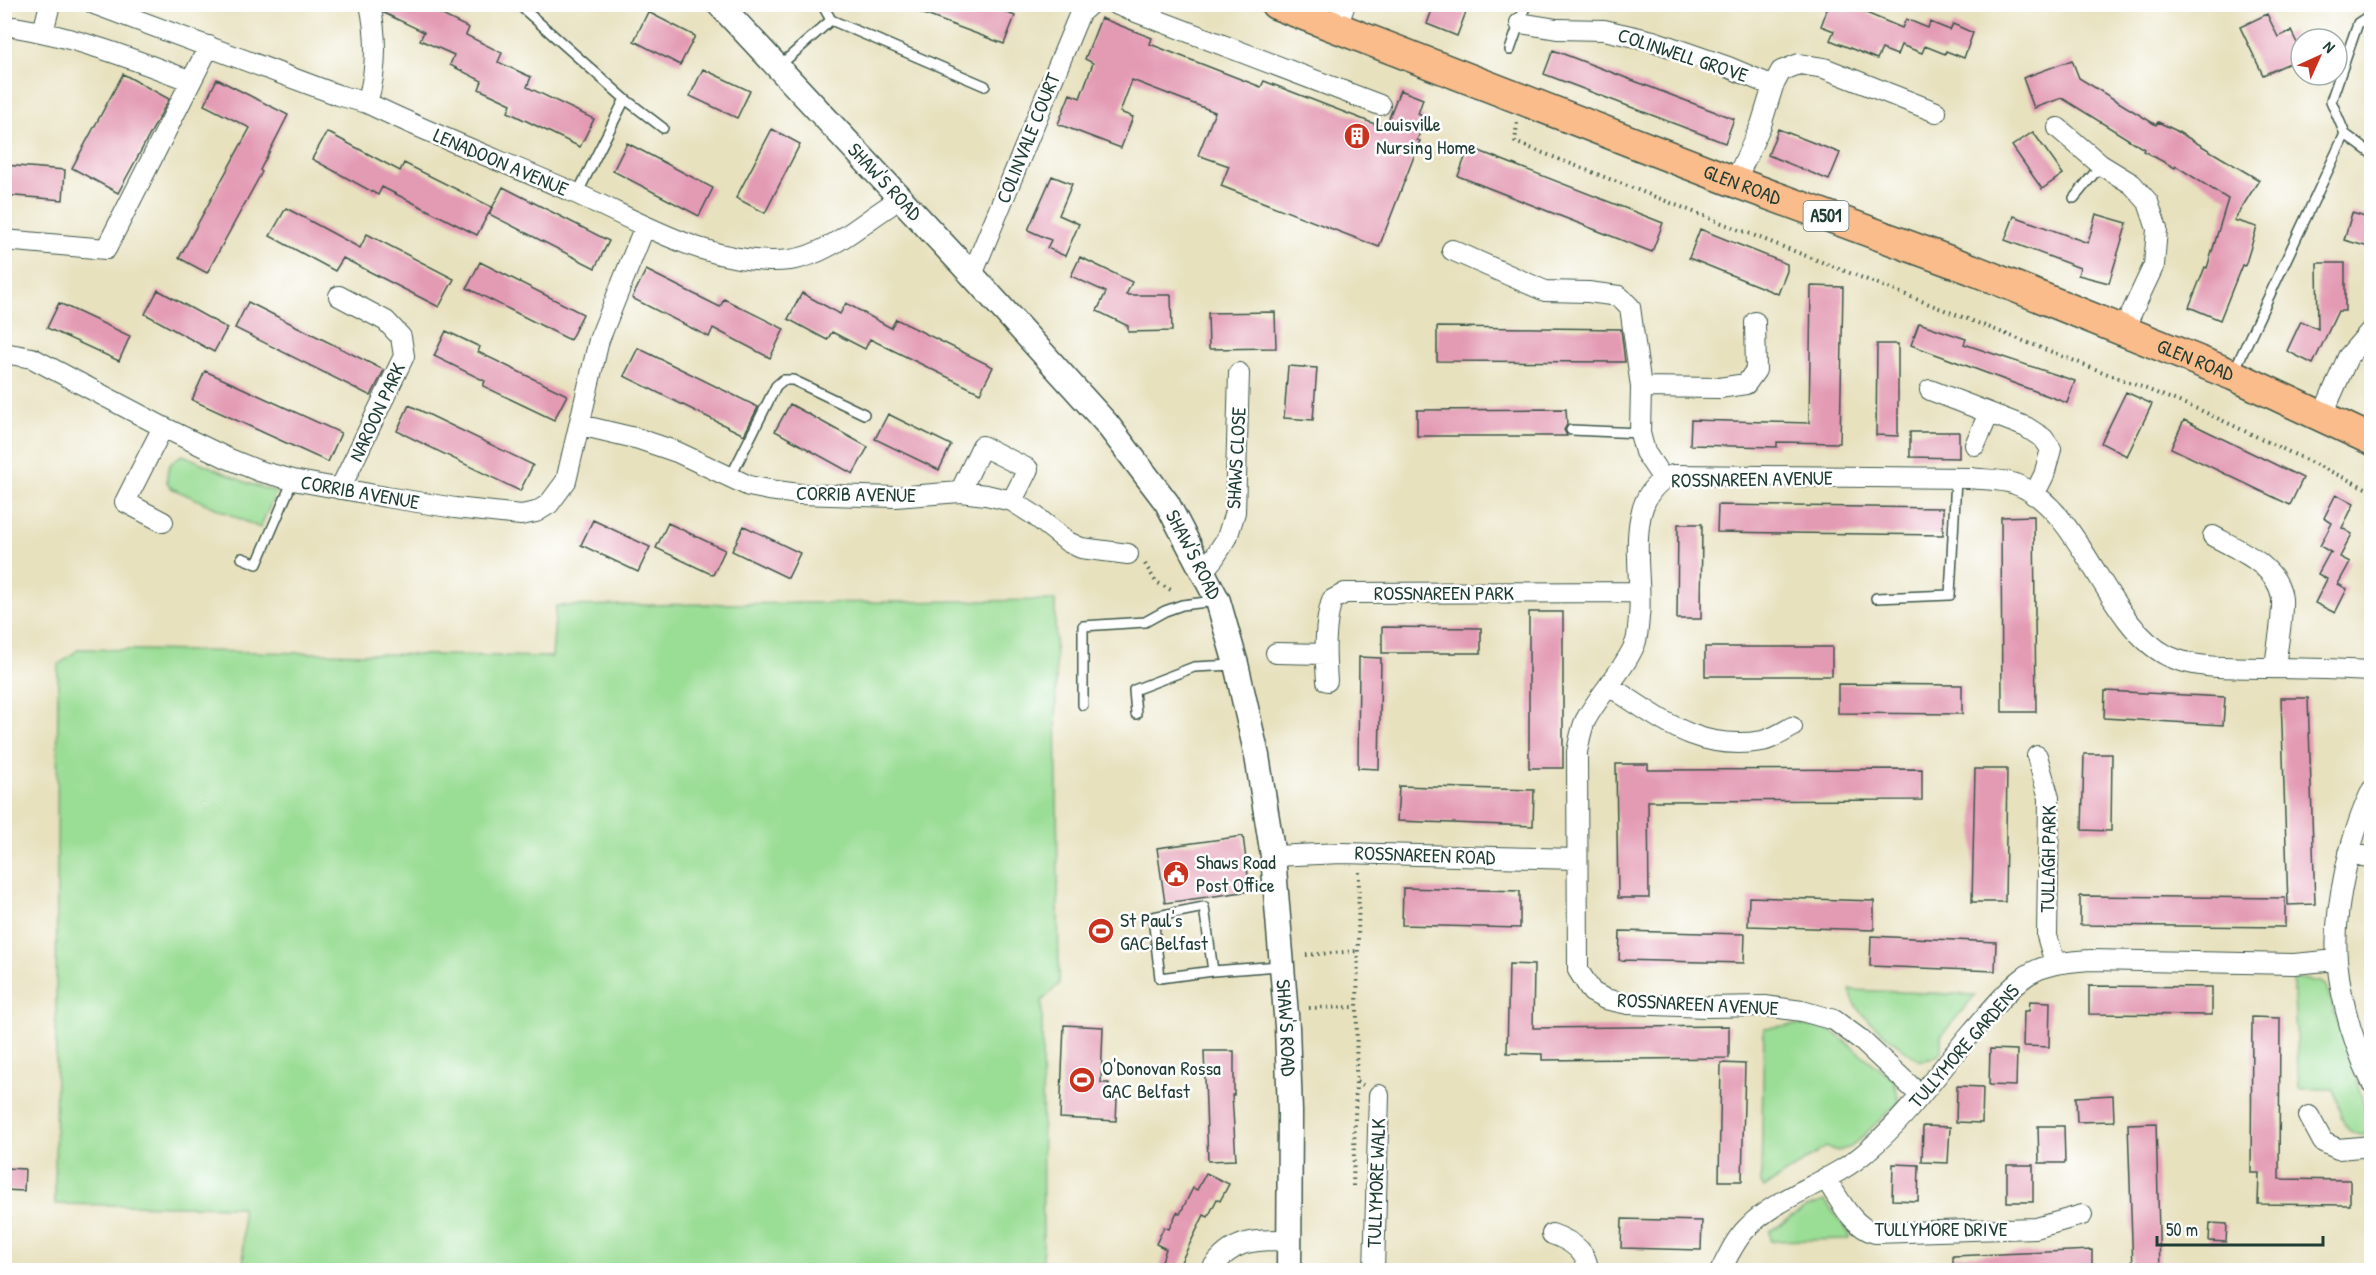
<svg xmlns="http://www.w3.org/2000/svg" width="2376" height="1275" viewBox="0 0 2376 1275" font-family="'Patrick Hand',sans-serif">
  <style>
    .green { fill: #9add94; stroke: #5c8d64; stroke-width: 1.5 }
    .building { fill: #e39ab3 }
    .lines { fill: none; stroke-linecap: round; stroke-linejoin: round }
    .service-casing { stroke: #3d5649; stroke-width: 12 }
    .minor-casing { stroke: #3d5649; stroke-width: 22 }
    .tertiary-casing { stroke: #3d5649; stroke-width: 27 }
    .primary-casing { stroke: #3d5649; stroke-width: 33 }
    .path { stroke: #3d5649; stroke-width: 4; stroke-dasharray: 1.5 4.5; stroke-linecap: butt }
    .service { stroke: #fff; stroke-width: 9 }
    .minor { stroke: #fff; stroke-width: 20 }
    .tertiary { stroke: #fff; stroke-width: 24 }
    .primary { stroke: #f9bc8a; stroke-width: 30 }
    .labels { text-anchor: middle; stroke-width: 5; stroke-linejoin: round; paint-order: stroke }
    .shield { fill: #fff; stroke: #627771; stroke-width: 1.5 }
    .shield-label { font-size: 18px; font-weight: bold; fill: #1f3d34 }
    .street-label { font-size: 20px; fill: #1f3d34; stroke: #fff }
    .poi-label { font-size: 20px; fill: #1f3d34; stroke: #fff; text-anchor: start }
  </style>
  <rect width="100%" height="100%" fill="#fff"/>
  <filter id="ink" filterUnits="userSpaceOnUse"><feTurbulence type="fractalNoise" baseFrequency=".0167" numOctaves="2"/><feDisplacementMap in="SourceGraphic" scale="12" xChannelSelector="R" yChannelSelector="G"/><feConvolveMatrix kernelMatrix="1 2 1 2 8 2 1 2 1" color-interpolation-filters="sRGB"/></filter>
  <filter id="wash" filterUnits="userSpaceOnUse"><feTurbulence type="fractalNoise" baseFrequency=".008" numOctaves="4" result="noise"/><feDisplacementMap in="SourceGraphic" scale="24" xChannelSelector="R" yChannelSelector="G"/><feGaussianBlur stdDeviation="1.35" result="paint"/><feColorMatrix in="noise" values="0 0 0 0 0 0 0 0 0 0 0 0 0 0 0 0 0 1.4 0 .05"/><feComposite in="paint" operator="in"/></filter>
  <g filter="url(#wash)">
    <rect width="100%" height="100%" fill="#e7e1be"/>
    <path class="green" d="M183 455 250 484 276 492 260 528 171 488 167 482C166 468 171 460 183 455Z
      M1055 600 1059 984 1042 1001 1043 1270H244L242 1207 55 1204 58 665 79 649 552 657 556 606Z
      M2293 978 2321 982 2326 986 2368 1117V1128L2364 1135C2340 1136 2340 1108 2334 1089H2299Z
      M1850 990 1975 995 1941 1036V1053C1933 1058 1928 1061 1918 1060 1898 1043 1853 1016 1850 990Z
      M1794 1025 1817 1027 1833 1032 1894 1080 1899 1102 1851 1147 1838 1151 1826 1147 1764 1188 1761 1183 1764 1028Z
      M1825 1201 1849 1233V1239L1770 1241V1231L1807 1207Z"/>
    <g id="blocks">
      <path class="building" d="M382 4H442L438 13 469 28 466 35 502 53 498 62 531 77 527 87 594 119 580 147 508 112 511 104 479 89 482 81 450 65 454 55 420 40 424 32 384 13Z
        M902 4H985L1015 16 1004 44 902 6Z
        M1434 4H1469L1457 36 1427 24Z
        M1829 4H1845L1902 28 1906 19 1928 28 1930 22 1950 30 1953 24 1973 33 1964 58 1946 51 1945 54 1925 46 1922 53 1901 45 1897 55 1882 49 1877 59 1830 40 1834 31 1821 26Z
        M648 12 695 36 680 65 634 41Z
        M2267 14 2278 37 2291 31 2301 51V58L2263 75 2240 27Z
        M1101 18 1152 38 1150 44 1261 87 1264 81 1385 128 1400 90 1423 99 1418 114 1426 118 1417 140 1420 141 1379 247 1221 186 1229 166 1198 155 1215 112 1132 80 1120 112 1133 117 1121 148 1058 124 1070 94 1080 98 1093 63 1085 59Z
        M1553 50 1734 119 1725 143 1544 74Z
        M2072 60 2079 78 2156 125 2158 122 2175 130 2259 180 2234 220 2257 227 2245 266 2242 265 2220 320 2189 307 2205 267 2207 268 2228 199 2176 166 2175 168 2143 151 2144 149 2062 98 2034 108 2023 78Z
        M703 69 750 91 737 118 690 96Z
        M123 74 169 99 118 193 72 168Z
        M217 79 288 115 260 170 262 172 207 273 179 258 250 128 204 105Z
        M772 129 800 144 765 213 736 198Z
        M1778 129 1840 153 1829 180 1768 155Z
        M327 132 400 171 404 163 492 207 477 235 382 187 378 195 312 159Z
        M2033 132 2063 174 2042 189 2012 146Z
        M627 143 713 188 699 216 613 171Z
        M1469 147 1663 223 1652 252 1458 176Z
        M4 165 65 170 63 200 4 195Z
        M1052 176 1072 184 1059 215 1079 224 1065 256 1047 248 1051 240 1028 230Z
        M503 187 609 241 595 268 489 214Z
        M286 208 360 248 367 234 454 279 439 307 343 258 335 271 270 236Z
        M2352 213 2372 219V248L2344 240Z
        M2096 214 2127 223 2109 283 2078 275 2080 268 2005 240 2014 216 2088 243Z
        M1700 229 1787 264V271L1778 294 1689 258Z
        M1080 257 1132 282 1126 295H1171L1172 331 1128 332V326L1097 311 1106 292 1071 276Z
        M480 262 583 314 570 340 467 288Z
        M2317 263H2345V311H2338L2313 364 2287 351 2301 321 2318 329Z
        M646 270 720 307 724 299 784 329 770 358 713 328 709 337 632 298Z
        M1811 286 1843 287 1840 443 1777 442V447L1690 445 1691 420 1809 423Z
        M158 290 227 328 214 352 145 314Z
        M802 293 840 314 846 303 891 328 896 319 993 367 980 393 870 339 865 349 832 332 827 340 788 319Z
        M248 302 384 370 371 396 235 328Z
        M59 303 130 336 119 361 47 328Z
        M1275 312 1276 348 1209 349 1208 313Z
        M1919 323 1966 339 1964 344 2075 381 2067 403 1911 345Z
        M1437 327 1621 329 1625 362 1437 361Z
        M446 331 480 347 478 352 567 395 554 420 483 386 485 381 434 356Z
        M1877 344H1898V436L1876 435Z
        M638 348 758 407 744 435 624 376Z
        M1288 366 1317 368 1313 420 1284 418Z
        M205 371 341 433 328 462 192 400Z
        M2126 392 2152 404 2127 456 2101 443Z
        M790 404 868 447 853 474 775 431Z
        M409 405 533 465 520 491 397 431Z
        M1566 409 1567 425 1564 430 1567 436H1417V410Z
        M888 414 951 445 939 470 875 439Z
        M2184 420 2303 478 2290 505 2171 448Z
        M1910 432H1959V458L1910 457Z
        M2336 494 2354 504 2342 528 2352 534 2340 557 2350 562 2338 584 2347 589 2335 613 2315 603 2327 579 2318 574 2330 552 2332 553 2320 546 2332 523 2324 518Z
        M1718 505 1943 508V535L1717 532Z
        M2034 516 2036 712H2002L2001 517Z
        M593 520 650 547 638 572 581 545Z
        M668 523 725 550 713 575 656 548Z
        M1678 524H1702L1701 619H1677Z
        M744 526 800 553 788 578 732 551Z
        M1529 612H1563V768H1529Z
        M1382 627 1481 628V653H1382Z
        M1705 647H1832V676H1705Z
        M1359 657 1381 658 1379 769 1358 768Z
        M1838 684 1962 685V714L1838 713Z
        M2105 691 2225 697 2223 725 2104 718Z
        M2281 698H2308L2315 904 2288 905Z
        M2084 754H2112L2111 831 2082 830Z
        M1616 764H1648V770L1922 769V800L1648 801 1649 898H1618Z
        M1975 769H2007L2005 902H1972Z
        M1399 786 1534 790 1533 826 1397 821Z
        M1243 836 1250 891 1165 903 1157 848Z
        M1403 888 1520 891V928L1402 925Z
        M2080 896 2285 898V927L2080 925Z
        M1749 897 1874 901V930L1748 926Z
        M1620 931 1745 934 1744 963 1619 960Z
        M1871 936 1996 942 1995 971 1870 966Z
        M1509 964 1534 965 1533 1028 1729 1026V1058L1542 1060V1054L1507 1053Z
        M2089 986 2212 987V1015L2089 1014Z
        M2030 1001 2050 1002 2049 1047 2023 1046 2024 1011H2029Z
        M2252 1017 2280 1018 2279 1179 2350 1180V1205L2258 1204 2259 1173H2251Z
        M1064 1025 1103 1027 1101 1083H1109L1108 1100H1117L1116 1121 1060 1118Z
        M1990 1049 2017 1050 2016 1086 1989 1085Z
        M1204 1051H1234V1095H1232L1236 1160 1208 1161Z
        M1721 1063 1745 1064 1742 1181H1719Z
        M1957 1086 1983 1087 1982 1123 1956 1122Z
        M2113 1095 2114 1121 2077 1122 2076 1097Z
        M2156 1123 2160 1270H2133L2128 1124Z
        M1923 1126 1950 1127 1948 1163 1922 1162Z
        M2038 1126H2064L2065 1163H2039Z
        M1893 1164 1919 1165 1918 1201 1892 1200Z
        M2007 1165H2033V1202H2007Z
        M4 1168 25 1169 24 1191 4 1190Z
        M1206 1173 1229 1184 1220 1201 1217 1199 1208 1217 1204 1215 1177 1270H1159L1166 1249 1156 1244 1164 1227 1169 1229 1177 1212 1180 1214 1193 1188 1197 1190Z
        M1622 1219 1702 1221 1701 1250 1621 1248Z
        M2210 1223 2227 1224 2226 1242 2209 1241Z
        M2092 1250V1270H1953V1256Z"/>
    </g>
  </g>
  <g filter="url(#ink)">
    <use href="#blocks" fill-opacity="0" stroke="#3d5649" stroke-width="1.5"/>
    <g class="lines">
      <defs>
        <path id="service" d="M518 4 625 99 663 128
          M822 4 831 20 985 86
          M2372 14 2358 23 2331 101 2345 134 2372 154
          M1510 50 1526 4
          M778 67 831 20
          M577 194 625 99
          M2074 198 2101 165
          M2234 371 2345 134
          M1571 430 1640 433
          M730 478 776 386 783 380H793L864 414
          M242 558 257 564 293 480
          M1876 598 1950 595 1956 478
          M1083 705V626L1145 622 1165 611 1182 605 1215 601
          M1136 714 1134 690 1194 667 1234 665
          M1213 971 1204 907 1153 917 1160 978 1213 971 1280 966"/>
        <path id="minor" d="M94 4 338 95 367 103C435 136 506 163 575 193 643 223 712 268 790 260 827 255 858 226 889 206L899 197
          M1115 4 1380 105
          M1520 23 1557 29 1604 30 1653 41 1728 67 1773 86 1761 125 1735 182
          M15 27C76 37 133 59 191 81
          M1337 27 1345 4
          M43 32 50 4
          M1773 86 1781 71 1799 64 1824 68 1936 112
          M367 103C377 71 377 37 370 4
          M2058 128 2101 165 2132 184 2148 202 2157 229 2154 265 2123 331
          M4 240 106 249 209 46
          M1452 250 1545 291 1588 292 1619 296 1630 307 1641 387 1640 433 1645 452 1663 479
          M972 275 1080 13 1090 4
          M339 296 386 321 401 337 404 356 340 489
          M4 353 32 358 163 427 227 458 259 471 293 480 386 497 455 508 521 515 536 512 549 504 566 481 599 340 645 226
          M1641 387 1719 388 1746 384 1756 370 1755 322
          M1930 390 2026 427 2043 438 2051 449 2044 475 2034 495
          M2322 416 2348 357 2372 329
          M580 425 639 439 677 452 749 486 769 490 799 494 895 497 960 492 986 495 1012 501 1034 515 1068 542 1081 548 1128 554
          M163 427 125 502 163 522
          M1975 445 1989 413
          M960 492 982 446 1028 469 1012 501
          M2213 536C2237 549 2279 566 2282 599 2283 619 2277 647 2275 668
          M1203 571 1214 558 1227 538 1235 512 1239 373
          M1276 653 1325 654
          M1327 681C1325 654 1324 626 1332 600L1345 593 1639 592
          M1609 686C1660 718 1697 752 1762 741 1772 739 1783 732 1792 727
          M2037 756 2049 798 2047 936 2055 963
          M2372 790C2350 835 2333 910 2337 960 2341 1001 2354 1045 2372 1083
          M2349 853 2372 858
          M1273 856 1342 853 1576 859
          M1920 1095 1860 1039 1834 1020 1802 1011 1765 1006 1706 1007 1628 1004 1605 999 1592 992 1578 970 1577 752C1579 743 1581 730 1585 721 1599 694 1623 672 1635 644 1638 637 1638 626 1639 617 1644 577 1620 494 1673 475L1970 478C1984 480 2002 479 2015 484 2083 508 2104 624 2168 656 2198 670 2234 667 2267 668 2302 668 2337 669 2372 671
          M2309 1116 2323 1142 2338 1149 2372 1146
          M1825 1178C1839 1198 1851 1226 1875 1233L2036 1228 2082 1215
          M1552 1234C1569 1240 1587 1250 1588 1270
          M1211 1270C1232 1239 1254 1240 1289 1240
          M1374 1270 1379 1095
          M1721 1270C1728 1256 1735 1240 1747 1228 1779 1195 1832 1182 1866 1152 1907 1117 1938 1073 1972 1032 1988 1014 2003 994 2022 979 2042 963 2066 962 2091 960L2294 964 2337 960"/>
        <g id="tertiary">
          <path id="s1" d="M719 4 972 275 1107 424 1167 503 1218 601 1236 664 1257 756 1273 856 1287 1027 1290 1112 1289 1270"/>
        </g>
        <g id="primary">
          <path id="s2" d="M1276 4 1735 182 1971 269 2233 375 2372 440"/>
        </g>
      </defs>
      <use href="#service" class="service-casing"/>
      <use href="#minor" class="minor-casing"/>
      <use href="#tertiary" class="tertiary-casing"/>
      <use href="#primary" class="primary-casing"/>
      <path class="path" d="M1517 123 1515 142 2200 410 2372 491
        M1145 564 1156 582 1173 591
        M1359 872 1356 1081 1363 1085
        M1306 955 1358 951
        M1309 1008 1357 1007
        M1353 1186 1356 1081"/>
      <use href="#service" class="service"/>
      <use href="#minor" class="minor"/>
      <use href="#tertiary" class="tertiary"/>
      <use href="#primary" class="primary"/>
    </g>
  </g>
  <defs>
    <symbol id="building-disc" viewBox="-11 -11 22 22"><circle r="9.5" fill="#c8321e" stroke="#fff"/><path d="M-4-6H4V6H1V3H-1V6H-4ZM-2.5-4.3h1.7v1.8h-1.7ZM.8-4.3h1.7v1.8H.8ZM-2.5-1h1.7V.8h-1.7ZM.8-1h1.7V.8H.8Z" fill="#fff"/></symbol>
    <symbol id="civic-disc" viewBox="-11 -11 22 22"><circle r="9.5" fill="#c8321e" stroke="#fff"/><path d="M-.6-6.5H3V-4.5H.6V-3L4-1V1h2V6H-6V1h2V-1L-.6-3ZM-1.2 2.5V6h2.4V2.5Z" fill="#fff"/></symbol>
    <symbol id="stadium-disc" viewBox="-11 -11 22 22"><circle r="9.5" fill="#c8321e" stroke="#fff"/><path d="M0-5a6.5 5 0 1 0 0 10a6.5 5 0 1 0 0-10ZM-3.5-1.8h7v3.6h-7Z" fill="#fff"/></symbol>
  </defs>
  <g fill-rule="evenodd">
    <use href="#building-disc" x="1342" y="121" width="30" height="30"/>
    <use href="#civic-disc" x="1161" y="859" width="30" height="30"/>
    <use href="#stadium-disc" x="1086" y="916" width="30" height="30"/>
    <use href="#stadium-disc" x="1067" y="1065" width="30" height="30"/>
  </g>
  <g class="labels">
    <rect class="shield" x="1803.5" y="201" width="45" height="30" rx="4.5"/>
    <g class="shield-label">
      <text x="1826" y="222">A501</text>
    </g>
    <g class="street-label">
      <text transform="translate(1683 55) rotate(18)" y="7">COLINWELL GROVE</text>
      <text transform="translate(1028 138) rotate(-68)" y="7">COLINVALE COURT</text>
      <text transform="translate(501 162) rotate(23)" y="7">LENADOON AVENUE</text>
      <text dy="7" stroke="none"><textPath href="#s1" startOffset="243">SHAW'S ROAD</textPath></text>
      <text dy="7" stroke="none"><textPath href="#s2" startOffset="500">GLEN ROAD</textPath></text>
      <text dy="7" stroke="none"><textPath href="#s2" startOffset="986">GLEN ROAD</textPath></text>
      <text transform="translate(377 412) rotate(-65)" y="7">NAROON PARK</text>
      <text transform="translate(1236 458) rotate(-87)" y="7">SHAWS CLOSE</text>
      <text transform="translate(1752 479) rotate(-1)" y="7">ROSSNAREEN AVENUE</text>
      <text transform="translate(360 492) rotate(10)" y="7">CORRIB AVENUE</text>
      <text transform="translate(856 494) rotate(1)" y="7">CORRIB AVENUE</text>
      <text dy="7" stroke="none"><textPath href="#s1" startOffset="729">SHAW'S ROAD</textPath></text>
      <text x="1444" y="600">ROSSNAREEN PARK</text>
      <text transform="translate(1425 855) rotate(2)" y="7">ROSSNAREEN ROAD</text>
      <text transform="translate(2048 859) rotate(-89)" y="7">TULLAGH PARK</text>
      <text transform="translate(1698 1004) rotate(3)" y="7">ROSSNAREEN AVENUE</text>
      <text dy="7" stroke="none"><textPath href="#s1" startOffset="1215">SHAW'S ROAD</textPath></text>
      <text transform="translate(1964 1046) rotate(-49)" y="7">TULLYMORE GARDENS</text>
      <text transform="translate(1376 1183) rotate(-88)" y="7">TULLYMORE WALK</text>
      <text x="1941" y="1236">TULLYMORE DRIVE</text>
    </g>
    <g class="poi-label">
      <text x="1376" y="131">Louisville<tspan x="1376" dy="23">Nursing Home</tspan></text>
      <text x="1196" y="869">Shaws Road<tspan x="1196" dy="23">Post Office</tspan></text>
      <text x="1120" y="927">St Paul's<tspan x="1120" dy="23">GAC Belfast</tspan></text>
      <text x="1102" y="1075">O'Donovan Rossa<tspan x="1102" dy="23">GAC Belfast</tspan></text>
    </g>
  </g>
  <rect width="2376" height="1275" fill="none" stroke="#fff" stroke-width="24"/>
  <g transform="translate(2319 57) rotate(45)"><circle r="28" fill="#ffffff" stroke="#a5b1ae" stroke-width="1.5"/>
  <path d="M0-4.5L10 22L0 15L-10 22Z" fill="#c8321e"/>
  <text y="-9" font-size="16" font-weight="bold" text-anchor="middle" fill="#1f3d34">N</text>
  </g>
  <path d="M2157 1236v9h166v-9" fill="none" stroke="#1f3d34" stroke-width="3"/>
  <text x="2166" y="1236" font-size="18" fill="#1f3d34" stroke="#ffffff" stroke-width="4.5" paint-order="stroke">50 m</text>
</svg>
